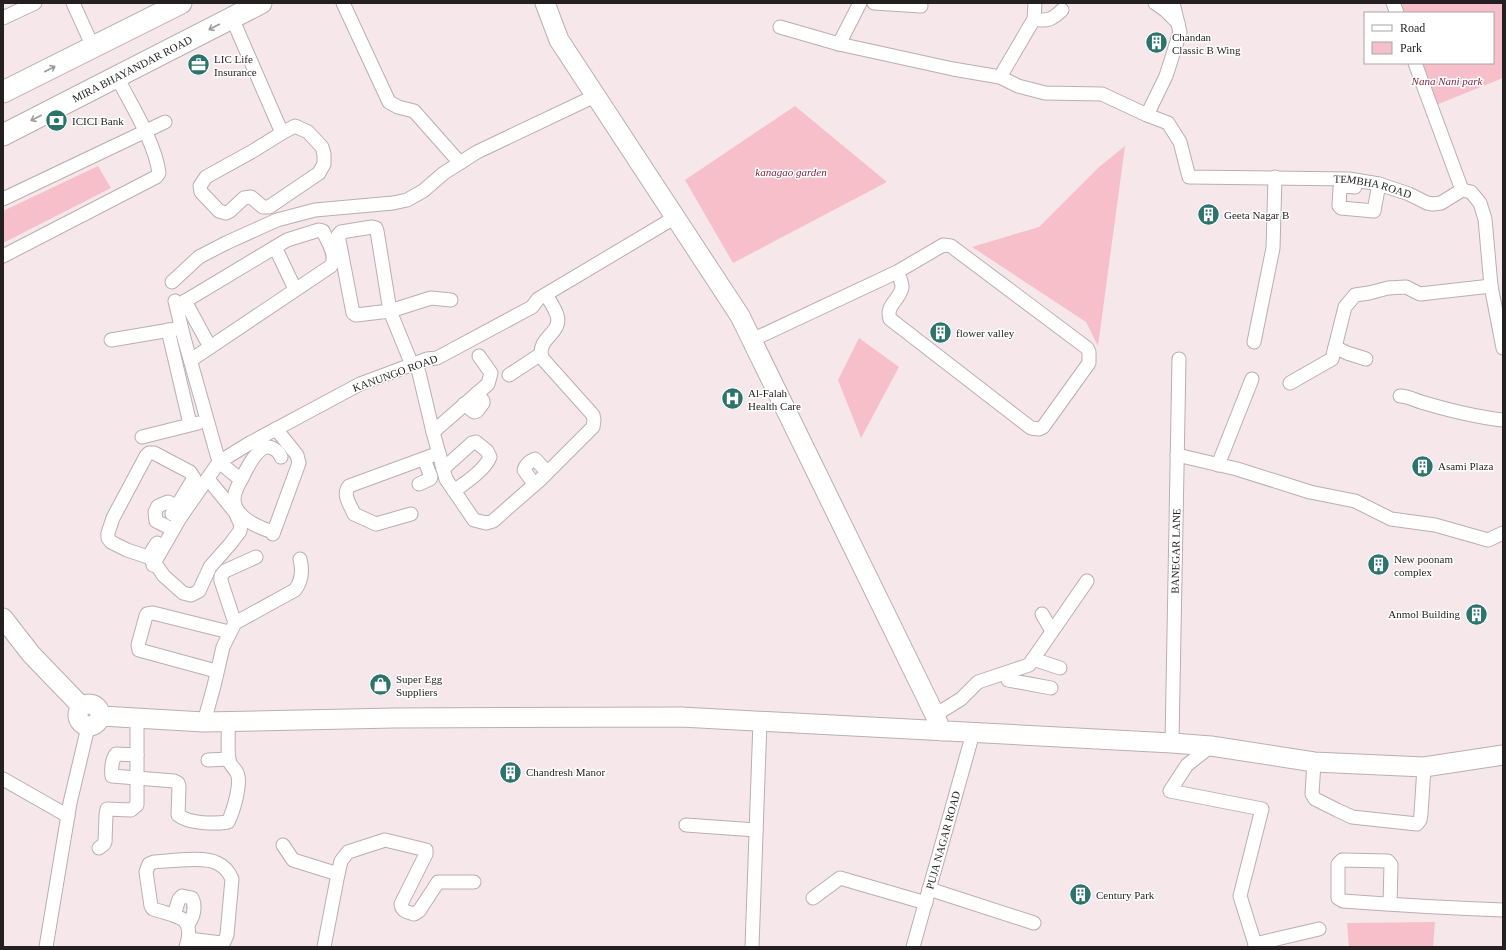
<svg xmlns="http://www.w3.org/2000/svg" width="1506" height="950" viewBox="0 0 1506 950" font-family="'Times New Roman',serif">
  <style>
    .green { fill: #f6bfca }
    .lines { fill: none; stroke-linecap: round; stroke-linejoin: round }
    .street-casing { stroke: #bbaeb0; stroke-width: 15 }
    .secondary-casing { stroke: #bbaeb0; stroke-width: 21 }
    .primary-casing { stroke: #bbaeb0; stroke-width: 23 }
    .street { stroke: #fff; stroke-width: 13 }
    .secondary { stroke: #fff; stroke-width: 19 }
    .primary { stroke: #fff; stroke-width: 21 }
    .oneway { stroke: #9c9a9b }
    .labels { text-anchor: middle; stroke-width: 3; stroke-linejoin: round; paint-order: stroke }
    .poi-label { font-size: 11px; fill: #241f20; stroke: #fff; text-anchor: start }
    .street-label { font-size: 11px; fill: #241f20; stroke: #fff }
    .park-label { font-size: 11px; font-style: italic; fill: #7a2941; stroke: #fff }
  </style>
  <rect width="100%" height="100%" fill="#f6e8ea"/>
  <path class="green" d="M1399 3H1503V78L1436 105 1421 63H1493V13H1403Z
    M795 106 887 182 733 263 685 180Z
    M1125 146 1098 346 1086 322 972 247 1039 227 1098 168Z
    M98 166 111 188 3 243V211Z
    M859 338 899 367 861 438 838 380Z
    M1435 922 1433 947H1349L1347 923Z"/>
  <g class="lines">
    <defs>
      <g id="street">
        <path d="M73 3 93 47"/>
        <path d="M343 3 389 102 398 107 414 111 460 163"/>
        <path d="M874 3 921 6"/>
        <path d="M1155 3 1165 10 1178 23"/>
        <path d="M1393 3 1397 13"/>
        <path d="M3 18 35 3"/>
        <path d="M232 18 282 133 295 126 308 132 322 147 324 154V164L319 173 269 207H263L251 197 244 198 230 211 226 213 219 211 201 192 200 186 206 177 253 151 282 133"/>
        <path d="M1034 19C1047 22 1053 19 1062 10"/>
        <path id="s1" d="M780 27 839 44 953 69 1000 77 1018 86 1045 93 1102 94 1147 115 1168 123 1180 142 1189 177 1349 179 1379 184 1409 194 1427 203 1433 204 1441 203 1462 190 1471 192 1480 203 1485 219 1491 286 1503 348"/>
        <path d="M839 44 860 3"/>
        <path d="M1415 63 1462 190"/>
        <path d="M1000 77 1034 19 1035 3"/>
        <path d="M1147 115 1166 76 1180 32 1173 3"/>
        <path d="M1355 187 1342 186 1340 188 1339 206 1341 208 1374 211 1379 184"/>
        <path d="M3 199 165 122"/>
        <path d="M275 247 295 289"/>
        <path d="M3 256 156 177 159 173C155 142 131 105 117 77"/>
        <path d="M172 282 199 257 226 243 277 220 315 210 393 203 407 200 423 191 444 173 477 152 595 96"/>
        <path d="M175 301 184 338 219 462 241 480C238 485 234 494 234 500 235 518 260 528 273 532"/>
        <path d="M185 301 210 347"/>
        <path d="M177 306 287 240 319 230 323 231C327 241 338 256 331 266L191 360"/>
        <path d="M168 330 190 424"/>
        <path d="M111 340 176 329"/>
        <path d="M752 340 897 272 943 245 951 246 1087 348 1089 352V363L1043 427 1039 429 1031 428 890 319C885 305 901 299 902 287 902 281 899 277 897 272"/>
        <path d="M1254 342 1273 248 1275 177"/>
        <path d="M1335 347 1347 353 1366 359"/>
        <path d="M416 364 419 373 433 432 446 479 474 520 486 523 493 521 542 478 593 427 594 420 593 415 542 358C536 337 563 334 557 315 555 309 550 301 546 295"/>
        <path d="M412 365 390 311 377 231 376 228 372 227 341 232 338 235 353 313 356 315 390 311 431 298 451 300"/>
        <path d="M509 375 541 354"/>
        <path d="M1290 383 1332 359 1345 307 1355 295 1369 293 1388 288 1406 287 1420 294 1491 286"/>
        <path d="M1400 396C1408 396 1414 400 1421 402 1448 410 1475 417 1503 420"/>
        <path d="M464 404 474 412 477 411 483 403V401L477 393"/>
        <path d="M433 432 488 384 491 373 479 356"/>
        <path d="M142 437 198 423"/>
        <path d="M1177 455 1237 469 1310 492 1355 501 1391 519 1435 525 1488 540 1503 533"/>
        <path d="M1218 465 1252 379"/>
        <path d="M443 469 472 443 476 442 487 451 490 457C484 471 466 482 454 491"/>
        <path d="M241 480C246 470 259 442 272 448 277 450 279 452 281 457"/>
        <path d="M419 484 430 479 431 477 424 459"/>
        <path d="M534 484 524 470C526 464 530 461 535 459L547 472"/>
        <path d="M411 514 376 524 354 514C350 504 342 495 349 486L439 453"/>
        <path d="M166 526 156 521 155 512 158 506 168 502 177 506"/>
        <path d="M273 534 299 463 297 455 276 429"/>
        <path d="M157 543 148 557 127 550 111 542 108 538V533L113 518 146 456 149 453H154L190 472 194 478 172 514"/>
        <path d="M148 557 154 562 164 576 183 593 191 595 199 591 210 567 231 543 240 531 241 525 235 512 208 479"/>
        <path d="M153 565 180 518 219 462 250 443 360 384 427 359 437 358 532 307 538 299 674 218"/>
        <path d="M1042 614 1052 631"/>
        <path d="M235 623 221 581V576L225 571 256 557"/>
        <path d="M1033 659 1060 668"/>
        <path d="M216 671 139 650 138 645 146 616 147 614 153 613 229 632"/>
        <path d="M1006 673 1008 680 1051 688"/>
        <path d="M935 715 961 699 978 682 1029 665 1087 581"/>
        <path d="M204 722 214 686 223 647 235 623 295 590C302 581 303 571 300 559"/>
        <path id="s2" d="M1172 743 1179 359"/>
        <path d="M1211 746 1187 765 1170 791 1262 809 1240 896 1255 944"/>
        <path d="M137 755 116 754C112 759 111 769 112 776L174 781 178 783 179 786 178 815C189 824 215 824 228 822 233 812 242 783 237 773 235 768 230 766 229 760 227 749 229 733 228 722"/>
        <path d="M208 760 229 759"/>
        <path d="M1314 762 1312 794 1315 799 1337 810 1352 817 1417 824 1420 820 1421 814 1424 767"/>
        <path d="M3 779 68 816"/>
        <path d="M686 825 756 830"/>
        <path d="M283 845 293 860 338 874"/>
        <path d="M99 848 104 844 105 842 106 815 107 809 131 810 137 805V719"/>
        <path d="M929 889 1034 923"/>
        <path d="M813 898 840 878 926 903"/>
        <path d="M1390 904 1391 865 1388 861 1342 860 1338 864V898L1343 901C1396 905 1450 908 1503 910"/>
        <path d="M174 915 179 899 182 896 192 898C196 906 194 918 187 925"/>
        <path d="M46 947 70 803 88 727"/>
        <path d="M186 947C196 915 177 917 153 909L151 906 146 872 149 864 154 862C170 861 205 856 217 863 224 866 229 872 232 879L227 935 224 942 221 943 189 939"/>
        <path d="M324 947 338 874 341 861 348 852 385 840 426 850V854L401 904C402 912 408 912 414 914L419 911 438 882H474"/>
        <path d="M752 947 760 721"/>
        <path id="s3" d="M913 947 973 733"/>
        <path d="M1255 947V944L1319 929"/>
      </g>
      <path id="secondary" d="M545 3 559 40 740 316 935 715 941 731
        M3 618 31 654 82 707
        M78 715a11 11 0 1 1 22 0a11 11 0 1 1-22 0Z
        M101 716 204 722 394 718 681 717 1172 743 1211 746 1314 762 1424 767 1503 755"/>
      <g id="primary">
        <path d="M3 92 181 3"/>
        <path id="s4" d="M3 135 261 3"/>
      </g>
    </defs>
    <use href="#street" class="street-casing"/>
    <use href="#secondary" class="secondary-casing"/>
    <use href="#primary" class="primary-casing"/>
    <use href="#street" class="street"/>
    <use href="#secondary" class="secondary"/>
    <use href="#primary" class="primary"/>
  </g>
  <defs><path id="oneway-shaft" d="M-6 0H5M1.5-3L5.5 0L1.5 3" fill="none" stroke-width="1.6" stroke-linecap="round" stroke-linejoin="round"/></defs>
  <g class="oneway">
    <use href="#oneway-shaft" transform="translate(214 27) rotate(153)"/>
    <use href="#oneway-shaft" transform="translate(50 69) rotate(-27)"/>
    <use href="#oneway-shaft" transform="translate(36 118) rotate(153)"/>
  </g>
  <defs>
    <symbol id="building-disc" viewBox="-11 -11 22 22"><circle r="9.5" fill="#2b736b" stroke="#fff"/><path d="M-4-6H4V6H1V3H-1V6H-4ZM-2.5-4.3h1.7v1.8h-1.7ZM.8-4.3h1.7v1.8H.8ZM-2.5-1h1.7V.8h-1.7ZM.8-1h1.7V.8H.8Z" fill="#fff"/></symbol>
    <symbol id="office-disc" viewBox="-11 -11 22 22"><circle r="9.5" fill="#2b736b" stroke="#fff"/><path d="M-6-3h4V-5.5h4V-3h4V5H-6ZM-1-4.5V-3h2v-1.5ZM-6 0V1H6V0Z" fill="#fff"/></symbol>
    <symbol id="bank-disc" viewBox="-11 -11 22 22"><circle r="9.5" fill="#2b736b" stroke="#fff"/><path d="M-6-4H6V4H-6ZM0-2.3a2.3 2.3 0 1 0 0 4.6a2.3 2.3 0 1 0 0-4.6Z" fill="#fff"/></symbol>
    <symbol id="hospital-disc" viewBox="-11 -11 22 22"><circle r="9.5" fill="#2b736b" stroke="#fff"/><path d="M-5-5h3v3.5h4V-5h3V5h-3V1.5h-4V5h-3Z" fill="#fff"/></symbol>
    <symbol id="shop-disc" viewBox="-11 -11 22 22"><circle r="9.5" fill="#2b736b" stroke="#fff"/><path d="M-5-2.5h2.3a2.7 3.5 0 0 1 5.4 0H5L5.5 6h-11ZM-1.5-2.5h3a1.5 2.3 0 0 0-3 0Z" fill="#fff"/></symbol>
  </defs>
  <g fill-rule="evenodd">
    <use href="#building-disc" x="1144" y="30" width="25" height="25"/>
    <use href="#office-disc" x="186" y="52" width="25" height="25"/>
    <use href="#bank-disc" x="44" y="108" width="25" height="25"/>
    <use href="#building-disc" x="1196" y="202" width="25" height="25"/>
    <use href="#building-disc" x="928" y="320" width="25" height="25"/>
    <use href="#hospital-disc" x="720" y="386" width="25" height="25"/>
    <use href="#building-disc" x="1410" y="454" width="25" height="25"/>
    <use href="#building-disc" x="1366" y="552" width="25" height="25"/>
    <use href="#building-disc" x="1464" y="602" width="25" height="25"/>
    <use href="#shop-disc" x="368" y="672" width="25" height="25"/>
    <use href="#building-disc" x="498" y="760" width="25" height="25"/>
    <use href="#building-disc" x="1068" y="882" width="25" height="25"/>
  </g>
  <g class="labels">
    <g class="poi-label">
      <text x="1172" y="41">Chandan<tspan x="1172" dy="13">Classic B Wing</tspan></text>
      <text x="214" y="63">LIC Life<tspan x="214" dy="13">Insurance</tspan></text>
      <text x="72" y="125">ICICI Bank</text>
      <text x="1224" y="219">Geeta Nagar B</text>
      <text x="956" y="337">flower valley</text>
      <text x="748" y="397">Al-Falah<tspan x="748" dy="13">Health Care</tspan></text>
      <text x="1438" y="470">Asami Plaza</text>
      <text x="1394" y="563">New poonam<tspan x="1394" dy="13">complex</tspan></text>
      <text x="1460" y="618" text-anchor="end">Anmol Building</text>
      <text x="396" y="683">Super Egg<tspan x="396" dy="13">Suppliers</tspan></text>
      <text x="526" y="776">Chandresh Manor</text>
      <text x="1096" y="899">Century Park</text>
    </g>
    <g class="street-label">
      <text dy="4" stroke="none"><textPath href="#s4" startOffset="145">MIRA BHAYANDAR ROAD</textPath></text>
      <text dy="4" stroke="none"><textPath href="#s1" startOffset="646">TEMBHA ROAD</textPath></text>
      <text transform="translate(395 373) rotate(-20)" y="4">KANUNGO ROAD</text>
      <text dy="4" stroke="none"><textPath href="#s2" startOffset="192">BANEGAR LANE</textPath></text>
      <text dy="4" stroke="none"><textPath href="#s3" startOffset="111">PUJA NAGAR ROAD</textPath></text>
    </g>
    <g class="park-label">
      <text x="1447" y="85">Nana Nani park</text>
      <text x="791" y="176">kanagao garden</text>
    </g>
  </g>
  <rect width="1506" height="950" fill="none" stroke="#241f20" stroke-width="8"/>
  <rect x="1364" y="12" width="130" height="52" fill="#ffffff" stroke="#a7a5a6"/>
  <rect x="1372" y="25" width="20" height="6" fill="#ffffff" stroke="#a7a5a6"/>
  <text x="1400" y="32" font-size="12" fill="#241f20">Road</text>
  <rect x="1372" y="42" width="20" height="12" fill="#f6bfca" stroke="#a7a5a6"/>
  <text x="1400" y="52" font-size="12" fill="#241f20">Park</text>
</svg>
